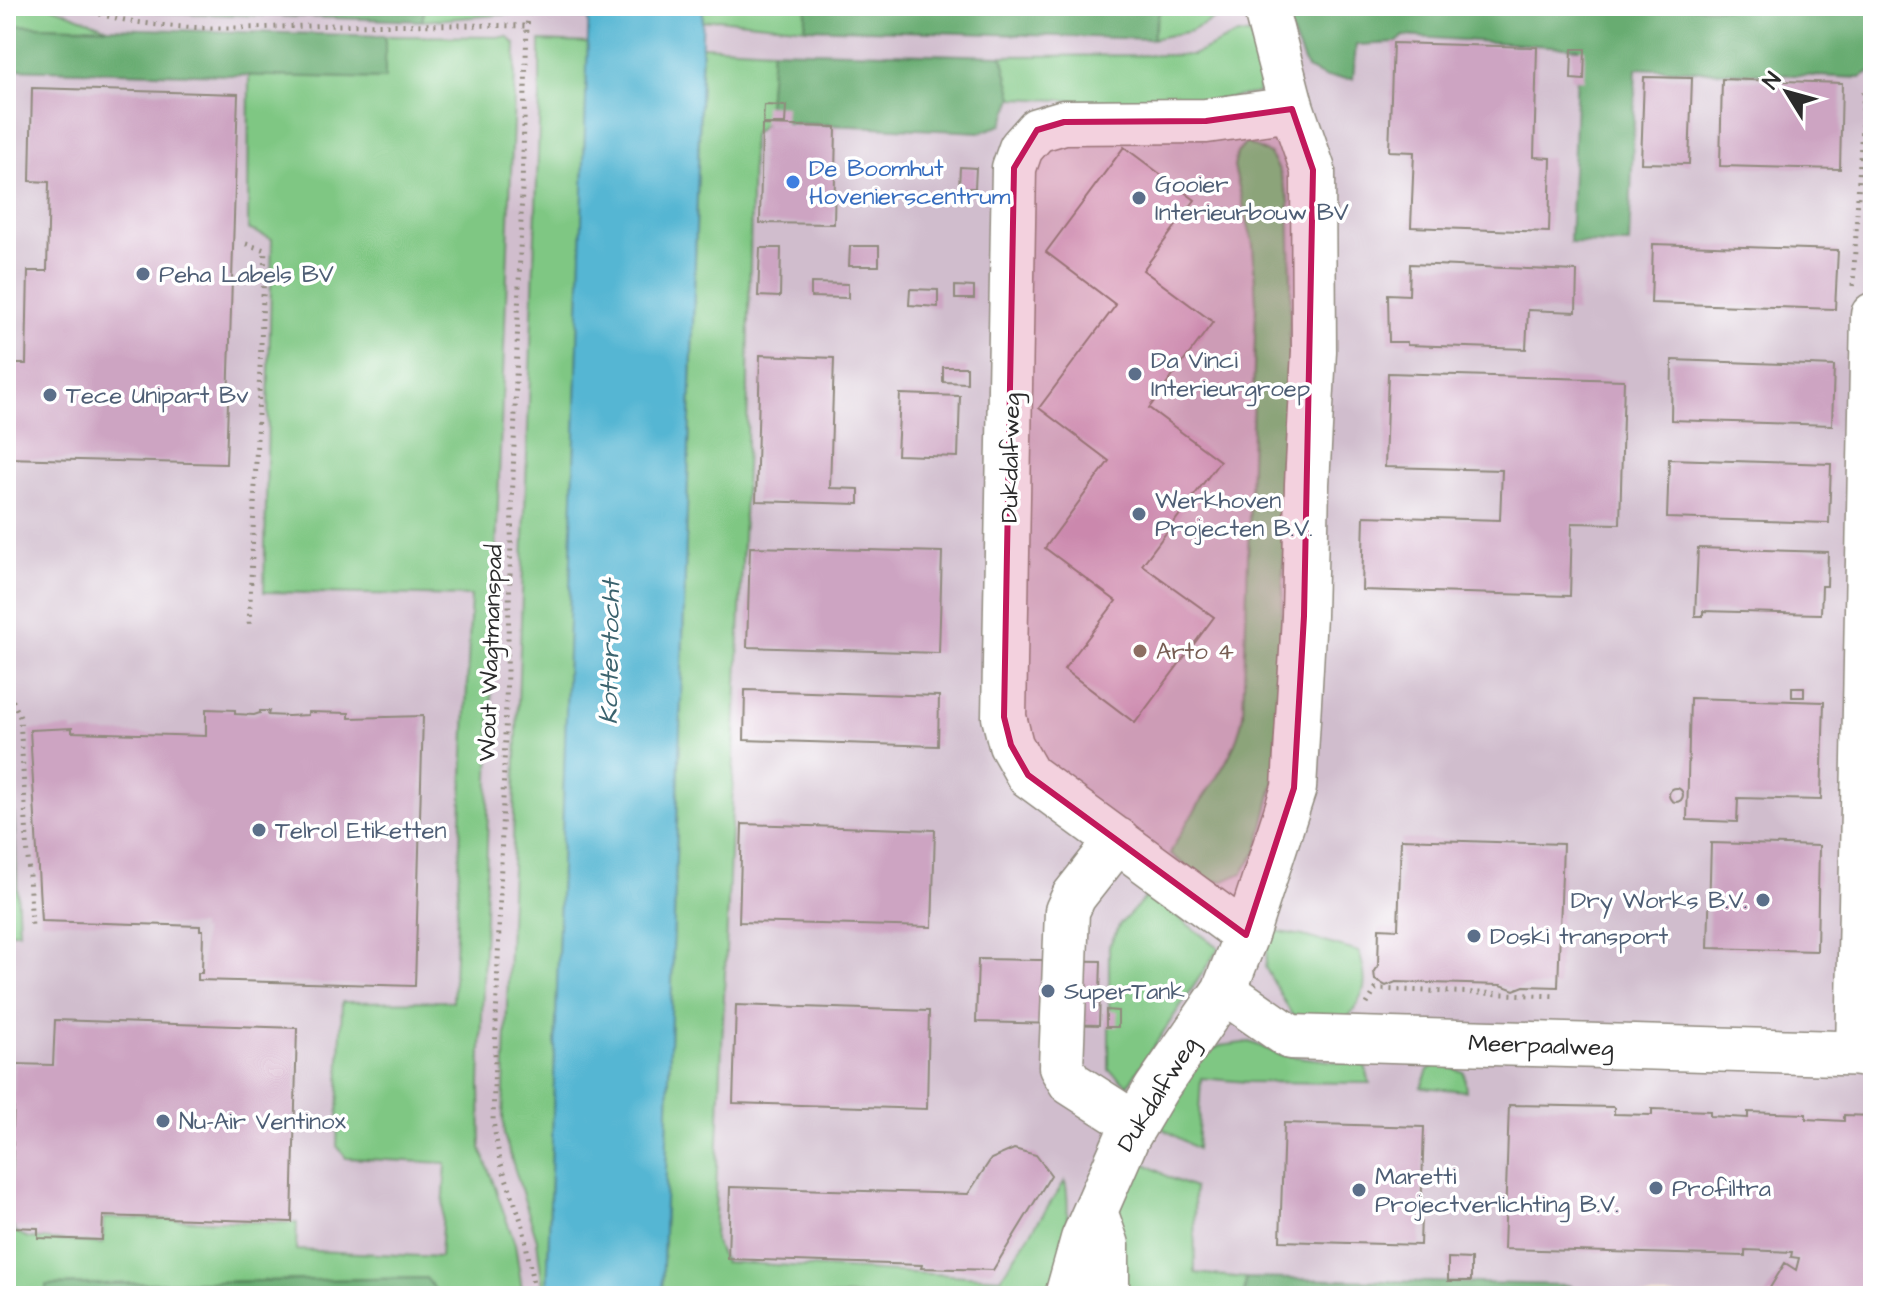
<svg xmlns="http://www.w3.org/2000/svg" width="1879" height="1302" viewBox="0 0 1879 1302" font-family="'Architects Daughter',sans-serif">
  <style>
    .industrial { fill: #d0bdcd }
    .green { fill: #7fc783; stroke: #557957; stroke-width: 2 }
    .forest { fill: #67ac71; stroke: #496c4e; stroke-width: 2 }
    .water { fill: #54b6d3; stroke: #40707f; stroke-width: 2 }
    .building { fill: #cda4c2 }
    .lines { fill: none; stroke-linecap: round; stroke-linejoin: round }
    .minor-casing { stroke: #908a7e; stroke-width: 47 }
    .path { stroke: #908a7e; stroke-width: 5; stroke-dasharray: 2 6; stroke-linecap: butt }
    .minor { stroke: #fff; stroke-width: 44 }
    .marked { fill: #c2185b; fill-opacity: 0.2; stroke: #c2185b; stroke-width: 6; stroke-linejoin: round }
    .shop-dot { fill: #3f7fe0; stroke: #fff; stroke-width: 3 }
    .service-dot { fill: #5c6f8a; stroke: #fff; stroke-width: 3 }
    .education-dot { fill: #8d6e63; stroke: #fff; stroke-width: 3 }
    .labels { text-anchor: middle; stroke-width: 7; stroke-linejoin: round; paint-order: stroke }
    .shop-label { font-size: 24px; fill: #366cbe; stroke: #fff; text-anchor: start }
    .service-label { font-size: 24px; fill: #4e5e75; stroke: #fff; text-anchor: start }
    .street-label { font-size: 24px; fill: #2b2b2b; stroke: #fff }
    .education-label { font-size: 24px; fill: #785e54; stroke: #fff; text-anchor: start }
    .water-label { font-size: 26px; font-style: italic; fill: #3b636e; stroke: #fff }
  </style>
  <rect width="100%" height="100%" fill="#fff"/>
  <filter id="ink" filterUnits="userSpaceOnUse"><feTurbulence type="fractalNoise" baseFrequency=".0125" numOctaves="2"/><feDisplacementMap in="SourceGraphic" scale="16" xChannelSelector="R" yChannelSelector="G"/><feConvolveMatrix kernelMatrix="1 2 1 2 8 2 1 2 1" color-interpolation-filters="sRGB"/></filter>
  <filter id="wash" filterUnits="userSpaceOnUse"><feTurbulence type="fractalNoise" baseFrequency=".006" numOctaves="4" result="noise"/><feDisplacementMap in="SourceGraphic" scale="32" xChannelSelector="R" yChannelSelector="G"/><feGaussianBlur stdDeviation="1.8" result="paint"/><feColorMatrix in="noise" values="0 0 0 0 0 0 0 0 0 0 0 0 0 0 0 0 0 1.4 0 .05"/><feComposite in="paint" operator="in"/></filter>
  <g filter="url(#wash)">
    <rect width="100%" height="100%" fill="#f5e8d2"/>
    <path class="industrial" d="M6 6H1873V1296H6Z"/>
    <path class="green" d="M6 6H50L108 28 6 25Z
      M425 6H519L510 14 422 21Z
      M544 6H589L588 18 543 17Z
      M703 6H807L805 28 717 19 703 22Z
      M1161 6H1228L1231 10 1191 31 1152 39Z
      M1238 34 1250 35 1262 71 1258 93 1186 105 1013 98 1002 56 1193 55Z
      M385 36 508 37 516 45 494 603 480 1086 481 1148 515 1244 523 1296H440L426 1278 46 1285V1296H6V1154L15 1157 14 1231 28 1238 103 1244V1218L297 1223 296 1250 440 1257 446 1163 346 1158 337 1146 342 1002 453 1001 471 596 264 592 272 239 248 229 249 75 385 79Z
      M540 41 588 43 547 1296H544L537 1240 504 1135 503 1116 540 98Z
      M702 46 772 50 767 122 752 135 747 443 714 1239 724 1262 1001 1278 1065 1181C1073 1217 1061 1260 1054 1296H662Z
      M1246 143 1270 154 1279 170 1289 201 1291 281 1280 694 1274 782 1257 852 1242 873 1224 881 1208 882 1170 854C1191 805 1234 769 1243 715L1256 304 1253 244 1234 167 1237 153Z
      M6 721H10L19 932H6Z
      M1148 895 1219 948 1128 1085 1109 1070V946L1120 924Z
      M1270 930 1303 936 1359 952C1370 987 1365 992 1346 1021L1292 1015 1265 967Z
      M1250 1042 1281 1055 1365 1065 1370 1083 1247 1082 1201 1078 1197 1149 1162 1128 1160 1116 1204 1053 1220 1046Z
      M1438 1063 1464 1072 1466 1091 1421 1087 1428 1070Z
      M1141 1161 1172 1179 1194 1188 1195 1273 1246 1278 1244 1296H1116L1117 1231 1126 1168Z"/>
    <path class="forest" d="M158 6H425L422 21 156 12Z
      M807 6H1161L1152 39 805 28Z
      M1294 6H1640L1873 11V71L1860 78 1636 68 1629 244 1570 243 1578 48 1404 36 1396 43 1356 45 1353 79 1325 77 1307 69 1285 16Z
      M6 25 385 36V79L6 69Z
      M772 50 1002 56 1013 98 1002 125 981 132 767 122Z
      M426 1278 440 1296H46V1285Z
      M1246 1278 1568 1285 1586 1296H1244Z"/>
    <path class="water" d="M589 6H703L662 1296H547Z"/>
    <g id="blocks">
      <path class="building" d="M1393 43 1537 47 1534 157 1551 158 1549 232 1411 227 1414 152 1389 151Z
        M1572 49H1585L1584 80 1571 79Z
        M1644 77 1692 78 1689 164 1641 163Z
        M1722 79 1842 83 1840 169 1720 166Z
        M32 88 238 94 226 464 6 458V364H26L28 271H47L49 182 30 181Z
        M764 105 786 106 785 124H763Z
        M762 125 836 127 834 224 760 223Z
        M1124 147 1195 200 1143 270 1213 322 1149 408 1220 461 1142 565 1214 617 1135 723 1064 669 1116 601 1045 548 1109 461 1039 408 1116 305 1046 252Z
        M960 167 976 168 975 188H959Z
        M1653 244 1838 250 1835 309 1651 303Z
        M850 246H879V266H849Z
        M760 248H781L780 297 758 296Z
        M1410 264 1577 271 1576 312 1528 310 1526 349 1407 345V342H1389L1388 294 1409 295Z
        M811 283 848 284V298L811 297Z
        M955 286 974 287V299H955Z
        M910 289 938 290V307L909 305Z
        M760 355 834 358 830 488 859 489V504L756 501Z
        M1672 360 1834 366 1832 425 1671 420Z
        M943 367H967V383L943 382Z
        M1388 373 1624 380 1620 524 1572 523 1570 596 1362 590 1364 516 1500 520 1502 470 1385 467Z
        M900 394 960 396 958 457 897 455Z
        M1669 459 1831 464 1829 523 1667 518Z
        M750 547 942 552 939 653 747 647Z
        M1698 548 1828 552 1827 586H1822L1821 614 1703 611V616H1695Z
        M1792 687H1804V697H1792Z
        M745 690 939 696 938 746 744 740Z
        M1690 698 1824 702 1821 800 1738 798 1737 822 1687 820Z
        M206 709 235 710V714L254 715 260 713V711H269L268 715 288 716 308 715V712L349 713V718L423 716 415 986 198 980V973H202L203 930H200V926L41 921 30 730 72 728V732L206 736Z
        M1669 795a7 7 0 1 1 14 0a7 7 0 1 1-14 0Z
        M742 824 935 830 932 927 739 922Z
        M1401 839 1563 844 1558 987 1524 986 1514 990 1501 985 1396 982 1386 986 1375 980 1374 971 1378 965 1379 928 1398 929Z
        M1711 843 1819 846 1817 951 1708 948Z
        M978 959 1101 961 1099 1025 976 1022Z
        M736 1005 929 1011 927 1109 733 1103Z
        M1106 1010 1118 1011V1027H1106Z
        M55 1020 297 1028 292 1222 103 1216 102 1240 38 1238V1228L10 1227 13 1142 6 1134 13 1127 15 1064 53 1065Z
        M1509 1105 1614 1107V1114L1652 1115V1109L1710 1111V1116L1748 1118V1112L1806 1114V1119L1844 1121V1115L1873 1116V1296H1765L1785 1263 1796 1270 1799 1258 1791 1257 1792 1252 1745 1250V1256L1504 1249Z
        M1284 1123 1424 1127 1420 1245 1280 1241Z
        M1014 1149 1036 1155 1051 1175 993 1270 921 1268 922 1265 728 1259 730 1187 968 1194 991 1159Z
        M1448 1258 1471 1259V1281H1448Z"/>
    </g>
  </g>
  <g filter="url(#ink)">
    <use href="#blocks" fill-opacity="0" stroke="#908a7e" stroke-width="2"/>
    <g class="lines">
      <defs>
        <path id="minor" d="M1118 840 1074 896 1067 911 1061 1067 1071 1083 1135 1124
          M1246 935 1028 775 1011 745 1004 717 1014 168 1021 148 1037 130 1064 122 1206 121 1292 109
          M1224 991 1290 1037 1873 1054
          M1858 1054 1873 315
          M1096 1214 1107 1245V1296
          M1067 1296 1083 1239 1127 1138 1156 1089 1224 991 1246 935 1294 788 1304 616 1307 484 1314 351 1313 170 1292 109 1265 6"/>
      </defs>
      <use href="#minor" class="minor-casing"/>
      <path class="path" d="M77 6C153 37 256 27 337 25 401 24 464 25 527 26
        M530 6 527 26 493 1121 500 1161 523 1226 535 1296
        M246 244 265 250 249 626
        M1853 286 1864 89
        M6 686 20 717 32 928
        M1367 1004 1376 989 1556 996"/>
      <use href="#minor" class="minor"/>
    </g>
  </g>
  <path class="marked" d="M1292 109 1313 170 1304 616 1294 788 1246 935 1028 775 1011 745 1004 717 1014 168 1037 130 1064 122 1206 121Z"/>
  <circle class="shop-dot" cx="793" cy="182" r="8"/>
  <g class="service-dot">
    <circle cx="1139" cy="198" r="8"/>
    <circle cx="143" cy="274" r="8"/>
    <circle cx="1135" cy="374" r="8"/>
    <circle cx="50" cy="395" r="8"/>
    <circle cx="1139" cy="514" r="8"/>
    <circle cx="259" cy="830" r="8"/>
    <circle cx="1763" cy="900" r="8"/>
    <circle cx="1474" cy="936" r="8"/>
    <circle cx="1048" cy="991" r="8"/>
    <circle cx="163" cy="1121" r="8"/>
    <circle cx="1656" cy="1188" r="8"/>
    <circle cx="1359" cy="1190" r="8"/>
  </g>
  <circle class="education-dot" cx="1140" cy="651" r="8"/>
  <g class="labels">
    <g class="shop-label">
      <text x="809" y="176">De Boomhut<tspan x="809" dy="28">Hovenierscentrum</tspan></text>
    </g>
    <g class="service-label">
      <text x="1155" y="192">Gooier<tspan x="1155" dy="28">Interieurbouw BV</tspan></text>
      <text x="159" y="282">Peha Labels BV</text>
      <text x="1151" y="368">Da Vinci<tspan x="1151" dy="28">Interieurgroep</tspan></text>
      <text x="66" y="403">Tece Unipart Bv</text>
      <text x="1155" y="508">Werkhoven<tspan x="1155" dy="28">Projecten B.V.</tspan></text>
      <text x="275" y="838">Telrol Etiketten</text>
      <text x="1747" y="908" text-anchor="end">Dry Works B.V.</text>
      <text x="1490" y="944">Doski transport</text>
      <text x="1064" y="999">SuperTank</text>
      <text x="179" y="1129">Nu-Air Ventinox</text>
      <text x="1375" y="1184">Maretti<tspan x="1375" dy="28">Projectverlichting B.V.</tspan></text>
      <text x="1672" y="1196">Profiltra</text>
    </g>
    <g class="street-label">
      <text transform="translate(1010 458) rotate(-89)" y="8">Dukdalfweg</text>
      <text transform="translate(490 653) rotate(-88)" y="8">Wout Wagtmanspad</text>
      <text transform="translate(1541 1045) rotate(2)" y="8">Meerpaalweg</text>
      <text transform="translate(1157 1094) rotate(-58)" y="8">Dukdalfweg</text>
    </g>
    <g class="education-label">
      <text x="1156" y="659">Arto 4</text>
    </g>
    <g class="water-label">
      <text transform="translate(609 652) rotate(-89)" y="9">Kottertocht</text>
    </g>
  </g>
  <rect width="1879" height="1302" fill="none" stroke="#fff" stroke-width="32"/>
  <g transform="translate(1787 92) rotate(307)" stroke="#ffffff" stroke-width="6" paint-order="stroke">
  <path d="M0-6L14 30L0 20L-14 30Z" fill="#2b2b2b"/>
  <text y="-12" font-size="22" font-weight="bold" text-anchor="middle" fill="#2b2b2b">N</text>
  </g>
</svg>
